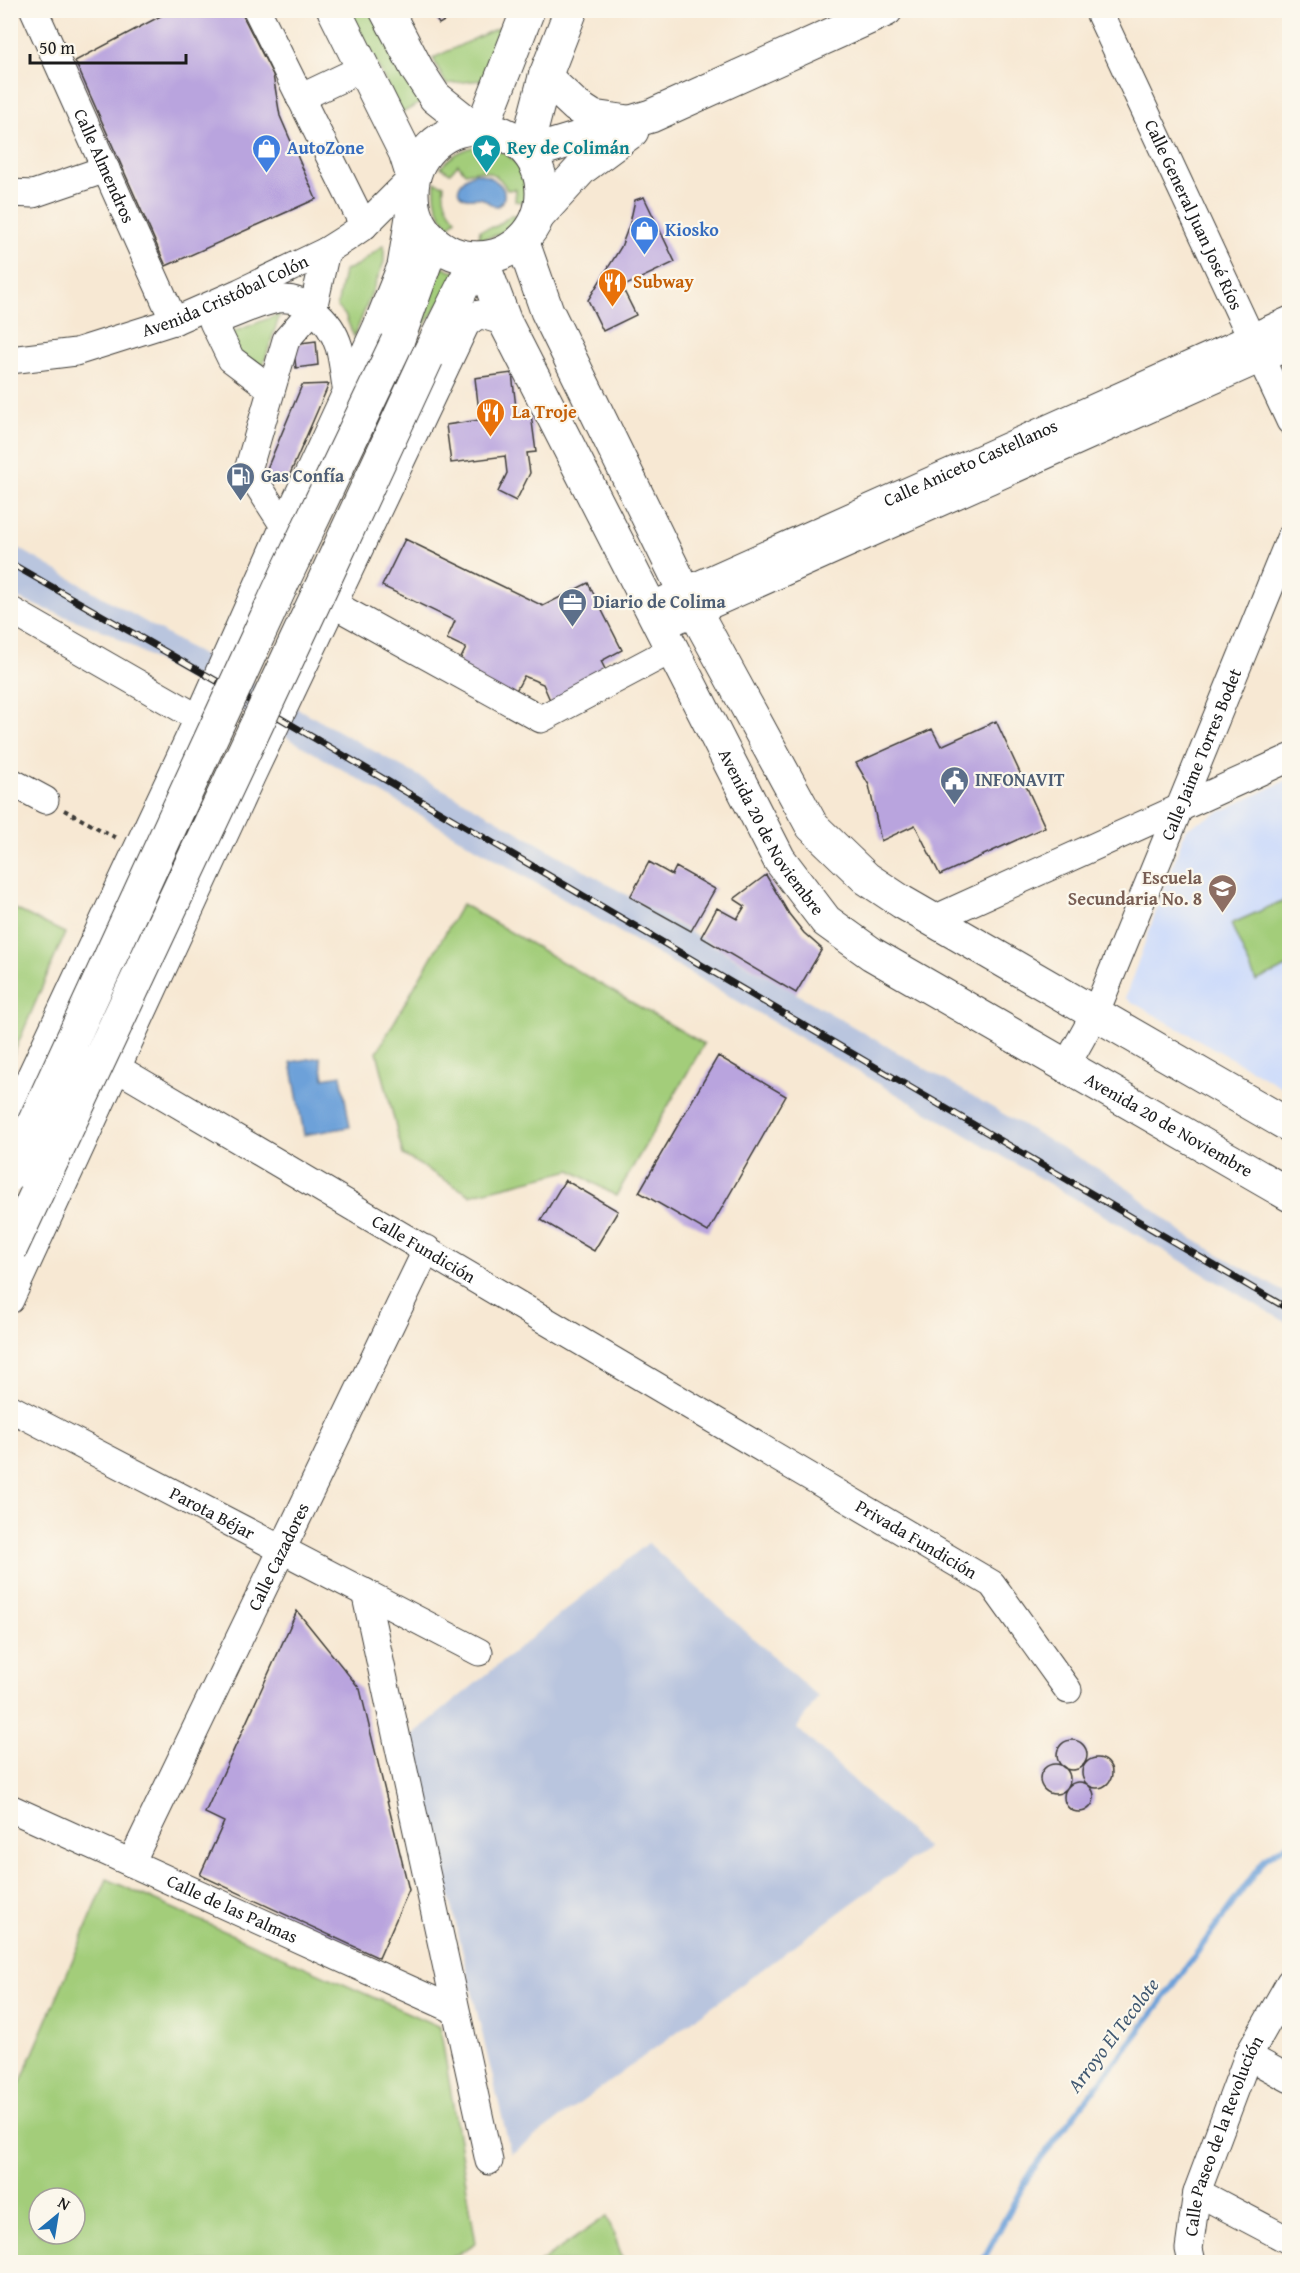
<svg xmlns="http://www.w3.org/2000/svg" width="1300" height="2273" viewBox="0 0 1300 2273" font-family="'Gentium Book Plus',serif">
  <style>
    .built { fill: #cddbfa }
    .industrial { fill: #b9c5de }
    .green { fill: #a3cd7a; stroke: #60744b; stroke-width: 1.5; fill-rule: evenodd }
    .water { fill: #6da1d9; stroke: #445e7a; stroke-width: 1.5 }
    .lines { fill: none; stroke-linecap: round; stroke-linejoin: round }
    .stream { stroke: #6da1d9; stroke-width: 6 }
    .building { fill: #b9a4de }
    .minor-casing { stroke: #3d3b37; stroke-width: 29 }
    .major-casing { stroke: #3d3b37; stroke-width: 35 }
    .path { stroke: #3d3b37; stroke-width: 4; stroke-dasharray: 4.5 4.5; stroke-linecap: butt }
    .minor { stroke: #fff; stroke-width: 27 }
    .major { stroke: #fff; stroke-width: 33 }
    .rail-casing { stroke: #1c1c1c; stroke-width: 7 }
    .rail { stroke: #fbf7ec; stroke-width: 4.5; stroke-dasharray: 14; stroke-linecap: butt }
    .major-bridge-casing { stroke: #3d3b37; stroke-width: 35; stroke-linecap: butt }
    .major-bridge { stroke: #fff; stroke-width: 33 }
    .labels { text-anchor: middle; stroke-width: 4.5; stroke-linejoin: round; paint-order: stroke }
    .shop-label { font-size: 18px; font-weight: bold; fill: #366cbe; stroke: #fbf7ec; text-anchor: start }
    .culture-label { font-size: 18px; font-weight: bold; fill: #0d838f; stroke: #fbf7ec; text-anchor: start }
    .street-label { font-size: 18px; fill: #1c1c1c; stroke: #fbf7ec }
    .food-label { font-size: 18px; font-weight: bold; fill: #c56008; stroke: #fbf7ec; text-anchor: start }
    .service-label { font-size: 18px; font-weight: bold; fill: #4e5e75; stroke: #fbf7ec; text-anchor: start }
    .education-label { font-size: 18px; font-weight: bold; fill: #785e54; stroke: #fbf7ec; text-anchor: end }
    .water-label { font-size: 20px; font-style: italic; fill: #405871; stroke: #fbf7ec }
  </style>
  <rect width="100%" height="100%" fill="#fbf7ec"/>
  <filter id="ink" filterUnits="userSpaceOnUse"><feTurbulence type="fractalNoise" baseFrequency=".0167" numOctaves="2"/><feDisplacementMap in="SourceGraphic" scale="12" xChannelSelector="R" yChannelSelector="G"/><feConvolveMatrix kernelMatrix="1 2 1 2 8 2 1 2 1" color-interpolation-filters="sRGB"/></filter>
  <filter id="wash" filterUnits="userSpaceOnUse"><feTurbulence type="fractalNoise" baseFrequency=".008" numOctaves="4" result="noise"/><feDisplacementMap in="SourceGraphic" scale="24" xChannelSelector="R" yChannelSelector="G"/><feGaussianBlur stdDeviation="1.35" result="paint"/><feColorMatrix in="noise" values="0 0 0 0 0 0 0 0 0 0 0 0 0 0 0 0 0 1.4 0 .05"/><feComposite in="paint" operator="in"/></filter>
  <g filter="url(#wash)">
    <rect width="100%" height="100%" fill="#f7e8d3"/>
    <path class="built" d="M1289 779V1091L1125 998 1186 828Z"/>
    <path class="industrial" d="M10 543 216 663 489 815 1119 1181 1181 1232 1289 1295V1324L109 633 11 596Z
      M648 1543 818 1697 797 1728 927 1848 511 2154 411 1736Z"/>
    <path class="green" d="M350 11H372L424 101 402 113Z
      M504 25 482 80 446 84 433 58Z
      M478 146C513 149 528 169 526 203L515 201 516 189 507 190C499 172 483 168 465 173L458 164 450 173 441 167C452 155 462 149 478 146Z
      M435 182 444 185C442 199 447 209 456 219L449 227C437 212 434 201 435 182Z
      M511 215 520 218C507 232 497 237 479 239L480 230 497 226Z
      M384 245V262L354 337 345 315 337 307 344 271 359 264Z
      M435 263 448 270 461 274 419 332Z
      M280 314 262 369 236 352 228 334Z
      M1289 898V966L1256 981 1231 924Z
      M462 904 704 1044 616 1196 571 1170 470 1195 403 1155 377 1052Z
      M11 907 65 933 11 1060Z
      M107 1879 440 2027 476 2243 445 2262H11V2105ZM39 2198H75V2234H39Z
      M607 2216 624 2262H540Z"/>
    <path class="water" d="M475 173C491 174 516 190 498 206 490 206 488 201 481 198 476 197 472 199 467 198 449 194 463 176 475 173Z
      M320 1057 324 1078 341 1075 350 1127 304 1135 291 1062Z"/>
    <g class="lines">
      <path class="stream" d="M982 2262 1030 2173 1159 2005 1265 1859 1290 1842"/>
    </g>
    <g id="blocks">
      <path class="building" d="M172 10H240L273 75 280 116 316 199 166 266 75 61Z
        M431 10H463L439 24Z
        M644 197 675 262 622 287 636 315 603 331 588 300 621 247 630 223 635 200Z
        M316 341 318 365 296 368 293 344Z
        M512 373 517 416 531 414 536 452 527 453 530 473 516 501 498 492 507 473 505 456 451 463 446 425 480 420 475 378Z
        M329 384 287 481 261 483 302 385Z
        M405 539 543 606 588 583 622 650 601 661 609 677 553 707 543 684 524 676 512 698 456 668 466 648 447 639 455 621 382 586Z
        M996 721 1045 827 940 875 915 825 881 841 869 785 856 763 932 729 941 746Z
        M649 862 672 875 676 867 715 889 691 931 630 897Z
        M766 875 789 914 804 933 822 949 796 993 701 937 717 908 737 919 745 906 734 899Z
        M718 1056 786 1096 708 1232 639 1192Z
        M565 1180 618 1211 594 1251 541 1220Z
        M297 1611 360 1689 409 1890 379 1958 200 1875 224 1822 205 1813Z
        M1057 1755a15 15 0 1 1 30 0a15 15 0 1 1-30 0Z
        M1082 1773a15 15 0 1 1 30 0a15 15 0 1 1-30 0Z
        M1040 1779a15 15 0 1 1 30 0a15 15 0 1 1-30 0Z
        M1064 1797a15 15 0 1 1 30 0a15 15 0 1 1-30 0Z"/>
    </g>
  </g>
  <g filter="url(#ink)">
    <use href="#blocks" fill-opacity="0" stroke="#3d3b37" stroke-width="1.5"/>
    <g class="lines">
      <defs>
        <g id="minor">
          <path id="s1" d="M34 10 174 321"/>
          <path d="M257 10 364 226"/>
          <path id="s2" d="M1098 10 1290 421"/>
          <path d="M300 98 363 68"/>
          <path d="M10 193 33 194 106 169"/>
          <path d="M217 320C235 314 255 304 273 300 303 293 331 320 339 347 343 361 344 377 347 392"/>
          <path d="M213 322 231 359 271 389"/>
          <path id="s3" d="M10 360 76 352 174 321 240 292 326 251 345 239 364 226 413 177"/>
          <path d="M284 526 248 470 286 340 313 309 326 251"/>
          <path d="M333 604 541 719 673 649"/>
          <path id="s4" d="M651 606 1290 320"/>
          <path d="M10 610 198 718"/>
          <path d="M661 627 1290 346"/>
          <path d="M10 781 45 800"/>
          <path d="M932 920 1290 758"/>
          <path id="s5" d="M1066 1066 1095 1014 1290 538"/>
          <path id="s6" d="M117 1068 992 1584 1068 1690"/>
          <path d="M10 1120 204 706 284 526 376 328 401 266 412 198"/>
          <path d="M10 1300 252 775 457 343 466 324 479 314 505 322"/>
          <path id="s7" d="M10 1408 479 1652"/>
          <path d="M365 1592 489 2161"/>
          <path id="s8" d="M10 1808 455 2010"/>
          <path id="s9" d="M131 1863 427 1249"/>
          <path d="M1248 2056 1290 2079"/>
          <path d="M1197 2192 1290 2241"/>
          <path id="s10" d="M1192 2262 1189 2249 1197 2192 1248 2056 1290 1982"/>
        </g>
        <g id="major">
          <path d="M334 10 405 152 413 177"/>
          <path d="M386 10 418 71 435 97 474 128"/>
          <path d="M545 77 576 106 593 117 628 122"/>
          <circle cx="477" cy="193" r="65"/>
          <path d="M482 128 528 10"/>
          <path d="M526 150 545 77 571 10"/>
          <path d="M529 153 651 116 886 10"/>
          <path d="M538 216 582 168 632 131"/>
          <path d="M522 240 547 311 684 591 812 826 866 878 902 902 1290 1126"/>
          <path id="s11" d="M481 258 505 322 779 859 826 921 872 954 1290 1195"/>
          <path d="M397 342 433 241"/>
          <path d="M427 358 466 280 475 258"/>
        </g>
      </defs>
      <use href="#minor" class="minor-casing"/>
      <use href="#major" class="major-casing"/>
      <path class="path" d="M64 810 118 839"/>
      <use href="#minor" class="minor"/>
      <use href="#major" class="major"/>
      <defs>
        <path id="rail" d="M10 563 215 680 1290 1310"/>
      </defs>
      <use href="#rail" class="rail-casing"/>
      <use href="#rail" class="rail"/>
      <defs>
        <path id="major-bridge" d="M10 1175 286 575 397 342
          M10 1250 318 594 427 358"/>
      </defs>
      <use href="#major-bridge" class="major-bridge-casing"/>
      <use href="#major-bridge" class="major-bridge"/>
    </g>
  </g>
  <defs>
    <symbol id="shop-pin" viewBox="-11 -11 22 30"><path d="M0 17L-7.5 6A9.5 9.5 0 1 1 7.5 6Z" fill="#3f7fe0" stroke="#fbf7ec"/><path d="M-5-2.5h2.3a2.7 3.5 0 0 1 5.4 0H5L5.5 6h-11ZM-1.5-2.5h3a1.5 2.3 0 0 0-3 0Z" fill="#fff"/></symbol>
    <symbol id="sight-pin" viewBox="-11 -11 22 30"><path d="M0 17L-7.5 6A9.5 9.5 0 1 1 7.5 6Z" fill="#0f9aa8" stroke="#fbf7ec"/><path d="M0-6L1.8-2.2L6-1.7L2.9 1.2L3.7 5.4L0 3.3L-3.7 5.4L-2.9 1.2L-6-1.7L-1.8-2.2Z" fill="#fff"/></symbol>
    <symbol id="restaurant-pin" viewBox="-11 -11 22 30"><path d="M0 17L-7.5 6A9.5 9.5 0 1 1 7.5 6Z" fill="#e8710a" stroke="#fbf7ec"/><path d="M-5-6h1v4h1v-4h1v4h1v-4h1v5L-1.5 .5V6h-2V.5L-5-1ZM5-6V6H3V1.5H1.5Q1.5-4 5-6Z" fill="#fff"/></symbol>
    <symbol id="fuel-pin" viewBox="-11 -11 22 30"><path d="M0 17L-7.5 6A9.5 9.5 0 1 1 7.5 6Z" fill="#5c6f8a" stroke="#fbf7ec"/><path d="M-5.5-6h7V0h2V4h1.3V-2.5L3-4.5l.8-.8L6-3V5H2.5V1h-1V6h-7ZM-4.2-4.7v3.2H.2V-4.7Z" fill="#fff"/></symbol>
    <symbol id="office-pin" viewBox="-11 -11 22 30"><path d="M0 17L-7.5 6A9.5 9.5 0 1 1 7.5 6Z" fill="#5c6f8a" stroke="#fbf7ec"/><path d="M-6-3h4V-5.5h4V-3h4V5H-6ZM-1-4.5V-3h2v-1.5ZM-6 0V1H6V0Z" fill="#fff"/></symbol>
    <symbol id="civic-pin" viewBox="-11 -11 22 30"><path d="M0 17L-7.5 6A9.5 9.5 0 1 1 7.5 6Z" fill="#5c6f8a" stroke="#fbf7ec"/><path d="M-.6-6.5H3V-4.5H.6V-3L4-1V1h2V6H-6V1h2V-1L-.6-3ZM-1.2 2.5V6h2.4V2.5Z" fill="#fff"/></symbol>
    <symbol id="school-pin" viewBox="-11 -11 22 30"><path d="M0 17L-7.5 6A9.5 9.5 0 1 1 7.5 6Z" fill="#8d6e63" stroke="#fbf7ec"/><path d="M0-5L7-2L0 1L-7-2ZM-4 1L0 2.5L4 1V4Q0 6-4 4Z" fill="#fff"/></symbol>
  </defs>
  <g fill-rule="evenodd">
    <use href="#shop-pin" x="250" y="132" width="33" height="45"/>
    <use href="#sight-pin" x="470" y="132" width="33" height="45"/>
    <use href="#shop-pin" x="628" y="214" width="33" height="45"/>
    <use href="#restaurant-pin" x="596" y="266" width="33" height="45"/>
    <use href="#restaurant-pin" x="474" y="396" width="33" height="45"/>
    <use href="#fuel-pin" x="224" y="460" width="33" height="45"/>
    <use href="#office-pin" x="556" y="586" width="33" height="45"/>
    <use href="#civic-pin" x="938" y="764" width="33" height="45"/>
    <use href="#school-pin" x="1206" y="872" width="33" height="45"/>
  </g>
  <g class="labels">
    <g class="shop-label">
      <text x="287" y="154">AutoZone</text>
      <text x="665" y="236">Kiosko</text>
    </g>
    <g class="culture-label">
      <text x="507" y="154">Rey de Colimán</text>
    </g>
    <g class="street-label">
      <text dy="6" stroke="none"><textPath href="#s1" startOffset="171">Calle Almendros</textPath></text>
      <text dy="6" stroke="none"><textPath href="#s2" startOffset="226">Calle General Juan José Ríos</textPath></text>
      <text dy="6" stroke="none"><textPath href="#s3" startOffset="226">Avenida Cristóbal Colón</textPath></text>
      <text dy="6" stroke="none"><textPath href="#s4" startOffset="350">Calle Aniceto Castellanos</textPath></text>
      <text dy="6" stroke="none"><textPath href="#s5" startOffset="340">Calle Jaime Torres Bodet</textPath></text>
      <text dy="6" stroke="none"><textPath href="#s11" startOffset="644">Avenida 20 de Noviembre</textPath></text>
      <text dy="6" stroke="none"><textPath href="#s11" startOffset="1148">Avenida 20 de Noviembre</textPath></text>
      <text dy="6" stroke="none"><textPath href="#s6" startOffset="356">Calle Fundición</textPath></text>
      <text dy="6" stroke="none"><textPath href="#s7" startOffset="228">Parota Béjar</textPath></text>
      <text dy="6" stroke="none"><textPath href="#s6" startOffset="928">Privada Fundición</textPath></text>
      <text dy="6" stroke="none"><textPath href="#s9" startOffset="340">Calle Cazadores</textPath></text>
      <text dy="6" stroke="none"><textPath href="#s8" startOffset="244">Calle de las Palmas</textPath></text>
      <text dy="6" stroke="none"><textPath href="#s10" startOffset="132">Calle Paseo de la Revolución</textPath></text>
    </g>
    <g class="food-label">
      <text x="633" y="288">Subway</text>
      <text x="512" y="418">La Troje</text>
    </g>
    <g class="service-label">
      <text x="261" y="482">Gas Confía</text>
      <text x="593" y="608">Diario de Colima</text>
      <text x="975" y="786">INFONAVIT</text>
    </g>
    <g class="education-label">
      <text x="1202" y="884">Escuela<tspan x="1202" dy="21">Secundaria No. 8</tspan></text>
    </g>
    <g class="water-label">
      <text transform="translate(1113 2035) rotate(-53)" y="7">Arroyo El Tecolote</text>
    </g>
  </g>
  <rect width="1300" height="2273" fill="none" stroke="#fbf7ec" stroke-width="36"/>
  <g transform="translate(57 2216) rotate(30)"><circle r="28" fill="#fbf7ec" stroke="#a29f99" stroke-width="1.5"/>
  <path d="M0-4.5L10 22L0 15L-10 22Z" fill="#1f6fb2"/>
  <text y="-9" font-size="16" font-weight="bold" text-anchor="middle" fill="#1c1c1c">N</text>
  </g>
  <path d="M30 54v9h156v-9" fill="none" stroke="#1c1c1c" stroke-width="3"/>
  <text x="39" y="54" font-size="18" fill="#1c1c1c" stroke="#fbf7ec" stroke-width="4.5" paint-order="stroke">50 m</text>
</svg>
